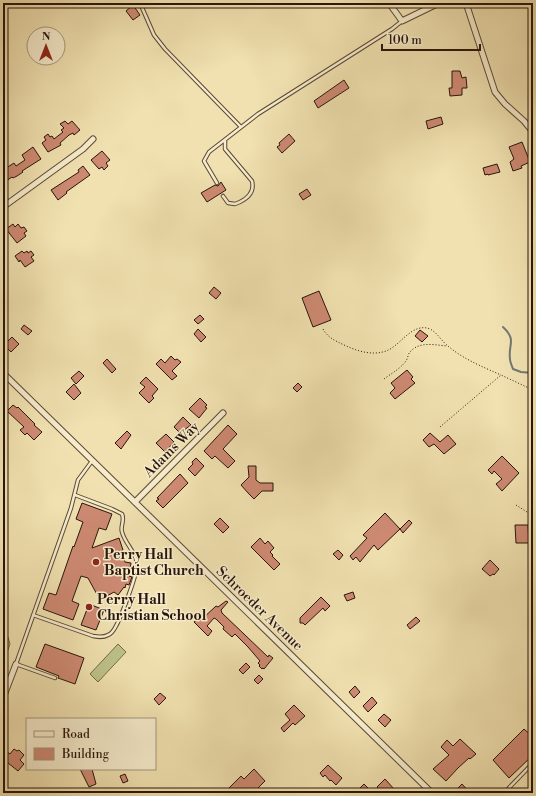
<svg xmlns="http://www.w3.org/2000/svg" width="536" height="796" viewBox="0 0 536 796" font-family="'Libre Bodoni',serif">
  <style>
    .green { fill: #bdc289; stroke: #726c4a }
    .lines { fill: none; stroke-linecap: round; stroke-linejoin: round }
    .stream { stroke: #717872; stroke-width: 2 }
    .building { fill: #ce8a73; stroke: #28150a }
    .lane-casing { stroke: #5a4834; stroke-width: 4.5 }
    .street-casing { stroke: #5a4834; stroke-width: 7 }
    .path { stroke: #28150a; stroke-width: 1; stroke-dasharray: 1 2; stroke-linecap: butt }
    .lane { stroke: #f6eccc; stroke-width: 2.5 }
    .street { stroke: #f6eccc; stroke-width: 5 }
    .poi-dot { fill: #8f2418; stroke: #f6eccc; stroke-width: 1.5 }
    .labels { text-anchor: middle; stroke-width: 3; stroke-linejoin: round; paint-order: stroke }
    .street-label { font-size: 14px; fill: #28150a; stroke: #f6eccc }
    .poi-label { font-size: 14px; font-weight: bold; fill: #28150a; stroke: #f6eccc; text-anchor: start }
  </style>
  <rect width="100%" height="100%" fill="#f1e1b0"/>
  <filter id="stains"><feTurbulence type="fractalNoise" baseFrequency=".005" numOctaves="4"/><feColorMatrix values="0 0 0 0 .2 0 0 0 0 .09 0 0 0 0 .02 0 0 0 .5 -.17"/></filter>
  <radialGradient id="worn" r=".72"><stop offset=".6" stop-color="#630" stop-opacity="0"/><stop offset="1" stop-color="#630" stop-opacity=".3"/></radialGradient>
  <path class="green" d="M3 636 8 637 10 644 3 664Z
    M118 644 126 652 98 682 90 674Z"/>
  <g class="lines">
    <path class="stream" d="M503 327C517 340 508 344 510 359 510 362 512 366 513 369L521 372 533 373"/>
  </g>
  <path class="building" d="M133 5 140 15 133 20 126 11Z
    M452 71H460L462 78 466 77 467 88H462V95L450 96 449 88H452Z
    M344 80 349 88 318 108 314 101Z
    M441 117 443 124 428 129 426 121Z
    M65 121 68 124 72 121 80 130 74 135 73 133 69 135 60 143 61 145 48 152 42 143 46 140 44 137 48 134 50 137 52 136 54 139 63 132 61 130 64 128 60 124Z
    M289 134 295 141 282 153 277 147 280 145 279 143Z
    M522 142 530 162 521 166 522 168 513 171 510 162 514 159 509 147Z
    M33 147 41 159 22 171 23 172 17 176 13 178 12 177 3 183V170L14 163 16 166 25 160 22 155Z
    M102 151 110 160 106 163 108 166 104 170 102 167 99 169 91 160Z
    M497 164 500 172 488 175V174L485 175 483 168Z
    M83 166 90 175 66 192 67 193 58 200 51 190 79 172 78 170Z
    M221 182 226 190 207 202 201 193 215 185 218 186Z
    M307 189 311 195 303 200 299 194Z
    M13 224 15 227 18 224 21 228 24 227 27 231 24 233 26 236 17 243 6 229Z
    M22 251 24 253 27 251 28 253 31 251 34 255 31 257 34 261 25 267 20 260 19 262 15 256Z
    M214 287 221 293 216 299 209 293Z
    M319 291 331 320 313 327 302 298Z
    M200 315 204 319 198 324 194 320Z
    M24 325 32 331 28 335 21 329Z
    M198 329 206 337 201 342 194 334Z
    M420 330 428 336 422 342 415 336Z
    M12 337 19 344 11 352 4 345Z
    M171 356 175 360 177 359 181 362 172 371 177 376 172 380 156 364 161 359 165 363Z
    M107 359 116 369 112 373 103 363Z
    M407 370 413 377 411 379 415 383 395 399 390 393 395 388 391 383Z
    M79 371 84 376 76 384 71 378Z
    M146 377 158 389 152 396 154 398 149 403 139 393 145 387 140 383Z
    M298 383 302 387 297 392 293 388Z
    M74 384 81 393 74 400 66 392Z
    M200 398 207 405 205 407 207 408 199 418 189 409Z
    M13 405 17 408 18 407 35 424 34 425 42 432 34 440 27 433 25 435 20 430 24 427 7 411Z
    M183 417 191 425 180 433 174 427Z
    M228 425 237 434 223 449 235 461 228 468 215 456 212 459 204 451Z
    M127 431 131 435 121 449 115 443Z
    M430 433 440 442 448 435 456 444 444 454 434 444 429 447 423 440Z
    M166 434 174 442 165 452 156 443Z
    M502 456 519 473 502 491 496 484 502 479 494 471 492 474 488 470Z
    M196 458 204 466 195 476 188 469 193 464 192 462Z
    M248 466H256V480L260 483H273V491H262L254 499 249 494 241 485 249 477Z
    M180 474 188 483 163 508 156 501 159 499 157 498Z
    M82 503 112 514 106 530 99 528 92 548 119 538 123 550 121 551 125 562 131 563 129 576 132 577 129 585 126 584 125 588 124 587 118 595 114 592 100 600 88 578 81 576 72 601 79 604 73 620 43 609 49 593 56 595 73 546 74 547 83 522 76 519Z
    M385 513 400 529 409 520 412 523 403 533 400 529 378 550 374 545 360 562 356 557 353 560 350 556 367 538 363 535Z
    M220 518 229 527 223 533 214 524Z
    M515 525H528L529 543H516Z
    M260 538 265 544 268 541 274 548 270 552 273 555 272 556 280 564 274 570 251 547Z
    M338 550 343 555 339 560 333 554Z
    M490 560 499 569 494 575 493 574 490 576 482 569Z
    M353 592 355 598 347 601 344 595Z
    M321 597 330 606 325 611 323 608 305 625 303 623H300V618Z
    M226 601 228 602 221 610 222 613 268 657 269 655 273 658 264 669 263 668 262 669 259 666 260 665 258 663 260 661 248 647 235 634 232 637 223 629 224 627 216 619 214 618 207 626 212 631 208 636 194 622 198 619 200 621 201 620 216 606 218 607Z
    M89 604 104 610 96 630 81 625Z
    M416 617 420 621 410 629 407 625Z
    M45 644 84 658 75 684 58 678 59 676 36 667Z
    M246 663 250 667 243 674 239 670Z
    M259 675 263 679 258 684 254 680Z
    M355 686 360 692 354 698 349 692Z
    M160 693 166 698 159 705 154 699Z
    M372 697 377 703 368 712 363 706Z
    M294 705 305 716 295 725 293 723 284 732 281 728 290 720 285 714Z
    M384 714 391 720 385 727 378 720Z
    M524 729 533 737V755L509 778 493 760Z
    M460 739 476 754 470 759 469 758 458 768 446 781 433 769 449 755 441 747 447 740 453 746Z
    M14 749 17 751 19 750 24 755 20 760 24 764 18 771 3 759V754L6 751 10 754Z
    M328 765 342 778 336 785 331 780 330 781 325 775 323 777 320 773Z
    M80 769H92L96 784 89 787Z
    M254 769 265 781 253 793H224L241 776 244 779Z
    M125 774 128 781 123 783 120 776Z
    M385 779 394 789 390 793H383L377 787Z
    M364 784 373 793H363L359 789Z
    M462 784 470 793H453Z"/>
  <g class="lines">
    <defs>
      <path id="lane" d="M140 3 154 35 165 49 241 127
        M217 183 204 161 209 152 258 114 392 29 402 21
        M223 196 228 203 235 204C246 200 255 193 252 181L225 149V140
        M33 615 93 636C98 637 103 638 108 635 111 634 114 630 116 626 121 617 137 575 137 565 137 553 125 544 122 532 120 526 125 521 122 514L112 509 75 495
        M55 678 16 664 71 508 78 480 92 461
        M504 793 533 763"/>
      <path id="street" d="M389 3 402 21 439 3
        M466 3 495 92 505 104 524 121 533 132
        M3 207 83 149 93 139
        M3 373 432 793
        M135 502 223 413
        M3 698 16 664
        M3 791 5 793"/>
    </defs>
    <use href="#lane" class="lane-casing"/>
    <use href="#street" class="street-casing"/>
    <path class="path" d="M323 329C328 338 336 341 344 345 357 351 372 356 386 351 400 346 410 325 427 328 436 330 441 341 448 346 463 359 483 367 501 375
      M384 379C392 373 400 369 406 361 408 358 408 354 410 352 419 341 435 345 447 346
      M440 427 501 375 533 390
      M516 505 527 512 533 510"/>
    <use href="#lane" class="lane"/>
    <use href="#street" class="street"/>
  </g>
  <g class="poi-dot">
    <circle cx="96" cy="562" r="4"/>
    <circle cx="89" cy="607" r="4"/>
  </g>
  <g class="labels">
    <g class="street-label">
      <text transform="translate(171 449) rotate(-45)" y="5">Adams Way</text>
      <text transform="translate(260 608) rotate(44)" y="5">Schroeder Avenue</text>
    </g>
    <g class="poi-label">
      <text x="104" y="559">Perry Hall<tspan x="104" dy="16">Baptist Church</tspan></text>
      <text x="97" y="604">Perry Hall<tspan x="97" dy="16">Christian School</tspan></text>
    </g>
  </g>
  <rect width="536" height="796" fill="none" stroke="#f1e1b0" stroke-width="16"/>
  <rect x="4" y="4" width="528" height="788" fill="none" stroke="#28150a" stroke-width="2"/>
  <rect x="8" y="8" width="520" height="780" fill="none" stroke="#28150a"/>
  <rect x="26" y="718" width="130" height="52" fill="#f6eccc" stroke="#a4967e"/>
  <rect x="34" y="731" width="20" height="6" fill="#f6eccc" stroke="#a4967e"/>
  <text x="62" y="738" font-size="12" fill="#28150a">Road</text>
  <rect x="34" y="748" width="20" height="12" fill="#ce8a73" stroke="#a4967e"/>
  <text x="62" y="758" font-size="12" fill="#28150a">Building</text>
  <g transform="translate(46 46)"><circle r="19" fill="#f6eccc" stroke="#a4967e"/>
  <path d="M0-3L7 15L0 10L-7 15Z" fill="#8f2418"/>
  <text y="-6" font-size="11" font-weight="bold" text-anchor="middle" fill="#28150a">N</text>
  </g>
  <path d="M382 44v6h98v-6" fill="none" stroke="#28150a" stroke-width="2"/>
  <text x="388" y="44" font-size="12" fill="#28150a" stroke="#f6eccc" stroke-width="3" paint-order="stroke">100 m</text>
  <rect width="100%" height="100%" filter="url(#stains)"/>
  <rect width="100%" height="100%" fill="url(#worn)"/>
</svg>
